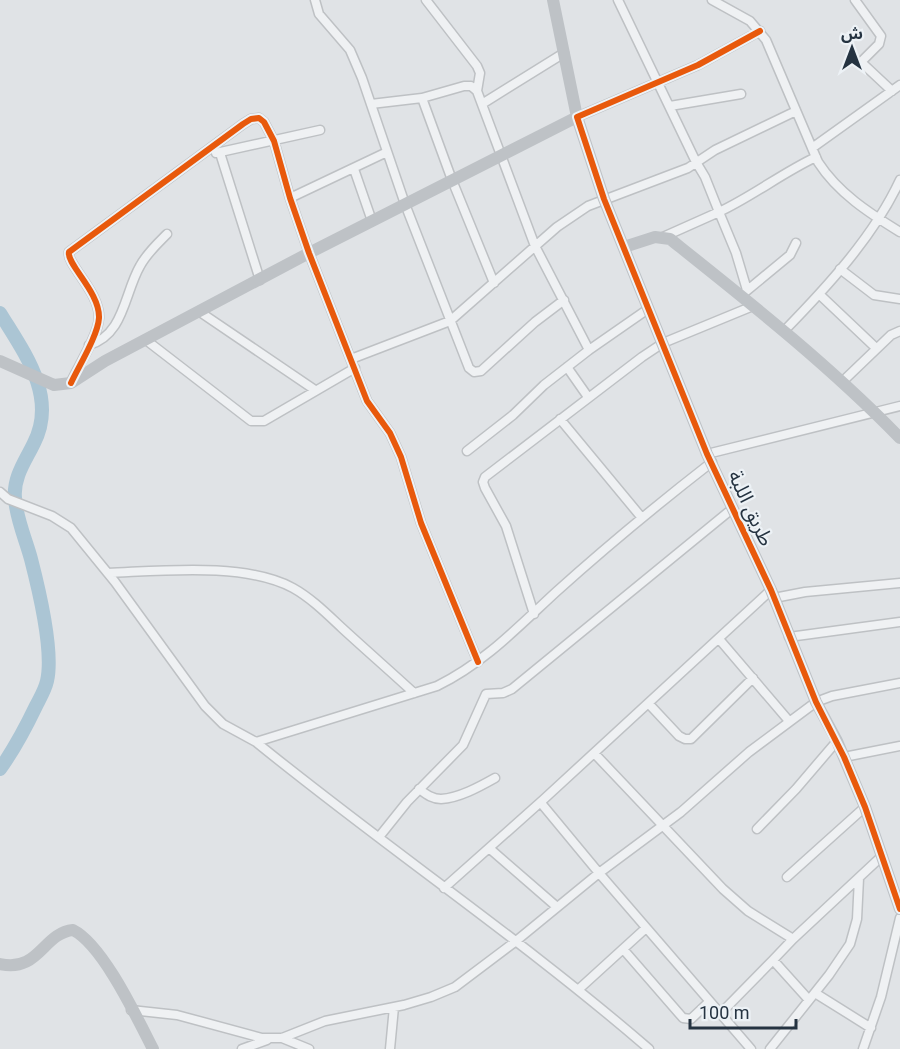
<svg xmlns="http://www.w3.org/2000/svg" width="900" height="1049" viewBox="0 0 900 1049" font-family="Roboto,'Noto Sans Arabic',sans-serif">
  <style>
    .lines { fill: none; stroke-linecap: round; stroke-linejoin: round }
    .river { stroke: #abc5d4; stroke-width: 14 }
    .street-casing { stroke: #bec1c4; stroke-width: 11 }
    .street { stroke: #eff1f3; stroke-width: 8 }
    .secondary { stroke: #bec2c6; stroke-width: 12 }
    .cycleway-casing { stroke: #edf2f6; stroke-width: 10 }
    .cycleway { stroke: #e8590c; stroke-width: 6 }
    .labels { text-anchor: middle; stroke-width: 4.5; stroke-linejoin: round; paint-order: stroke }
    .street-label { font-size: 20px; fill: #253341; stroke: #edf2f6 }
  </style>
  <rect width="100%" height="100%" fill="#e0e3e6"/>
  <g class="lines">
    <path class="river" d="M0 313C23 351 58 396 34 443 26 460 13 477 15 498 16 518 26 540 31 559 39 590 54 651 47 681 45 690 40 698 36 706 25 729 15 748 0 769"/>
    <defs>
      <path id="street" d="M315 0 319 14 350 50 362 78 405 204 469 368 474 372 481 371 535 322 564 300
        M426 0 477 66 480 73 477 91
        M618 0 696 162 705 177 719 212 663 237
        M712 0 750 21 766 40 818 162C838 193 869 213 900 232
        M855 0 881 36 879 44 861 62 892 91
        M371 104 422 98
        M482 104 564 53
        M670 106 741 94
        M577 117 698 65 760 31
        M812 148 900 85
        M216 153 320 130
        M220 153 260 280
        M354 169 372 221
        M290 198 387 152
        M840 269 874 295 900 299
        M494 283 452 180 422 98 464 86H471L477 91 535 246 589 350
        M747 290 736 253 719 212C753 196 782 173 816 157
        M744 293 790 255 796 243
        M819 294 876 348
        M200 312 315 390
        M784 331C827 287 874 236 900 180
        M146 340 251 421H264L355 368
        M89 345C124 335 124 294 140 266 147 253 157 244 167 234
        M351 359 450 321 557 227 588 206 688 168 715 150 796 111
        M567 367 588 397
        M71 382C79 365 98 335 99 318 100 292 66 264 69 252L243 124 251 119 259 118 264 122 274 141 290 198 309 253 367 401 390 433 401 457 421 523 478 662
        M842 382 891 335 900 331
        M560 419 642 518
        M467 451 513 415 544 385 589 350 648 309
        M707 454 900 406
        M0 492 8 499 52 516 71 528 115 582 205 706 223 724 256 742C385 847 523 940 649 1049
        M108 573C161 571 245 562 293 588 311 598 327 614 342 628 366 650 390 671 414 693
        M774 598 805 592 900 583
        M534 614 506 526 485 488 483 482 485 477 642 357 663 343 753 306
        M789 637 900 622
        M719 639 789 721
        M649 704 679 736 685 739H691L753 678
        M256 742 437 686C484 663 518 627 556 592 606 547 658 504 712 462
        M594 753 723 889 748 911 793 939 882 856
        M844 757 900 746
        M419 789C426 794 432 799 441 799 459 798 479 787 495 778
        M541 803 599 873 751 1049
        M757 829 796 789 837 741
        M379 837 407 802 463 745 486 694 503 693 512 689 732 509
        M489 848 557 907
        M787 877 865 807
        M444 888 544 799 771 590
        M793 939 773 960 809 1000
        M623 949 683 1018 691 1019 709 1002
        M579 989 646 928
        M815 993 871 1028
        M131 1010 177 1015 262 1038H282L325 1021 404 1005 431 997 455 987 516 941 599 873 681 812 749 752 816 702 832 696 900 683
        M720 1014 773 960
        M282 1038 309 1049
        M242 1049 267 1040
        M390 1049 394 1007
        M770 1049 829 975 850 944 857 919 859 878
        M863 1049 881 997 900 918"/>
    </defs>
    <use href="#street" class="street-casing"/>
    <use href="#street" class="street"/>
    <path class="secondary" d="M553 0 577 117 604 199 707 454 771 590 816 702 837 741 865 807 900 909
      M624 247 655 237 670 239C749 302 829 365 900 438
      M0 361 54 385 71 383 105 361 309 253 577 117
      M0 964C39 973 43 933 73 930 103 945 137 1018 153 1049"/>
    <defs>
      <path id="cycleway" d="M760 31 698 65 577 117 604 199 707 454 771 590 816 702 844 757 865 807 900 909
        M71 383C79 366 98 335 99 318 100 292 66 264 69 252L243 124 251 119 259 118 264 122 274 141 290 198 309 253 367 401 390 433 401 457 421 523 478 662"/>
    </defs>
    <use href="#cycleway" class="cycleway-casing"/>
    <use href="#cycleway" class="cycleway"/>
  </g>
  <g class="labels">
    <g class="street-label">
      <text transform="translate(751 508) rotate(65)" y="7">طريق اللبة</text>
    </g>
  </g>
  <g transform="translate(852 48)" stroke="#edf2f6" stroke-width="4.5" paint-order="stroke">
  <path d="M0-4.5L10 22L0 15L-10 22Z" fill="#253341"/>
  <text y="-9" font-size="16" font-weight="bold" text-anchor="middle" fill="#253341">ش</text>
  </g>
  <path d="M690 1019v9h106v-9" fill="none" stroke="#253341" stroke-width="3"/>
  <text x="699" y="1019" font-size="18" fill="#253341" stroke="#edf2f6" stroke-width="4.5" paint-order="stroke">100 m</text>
</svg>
